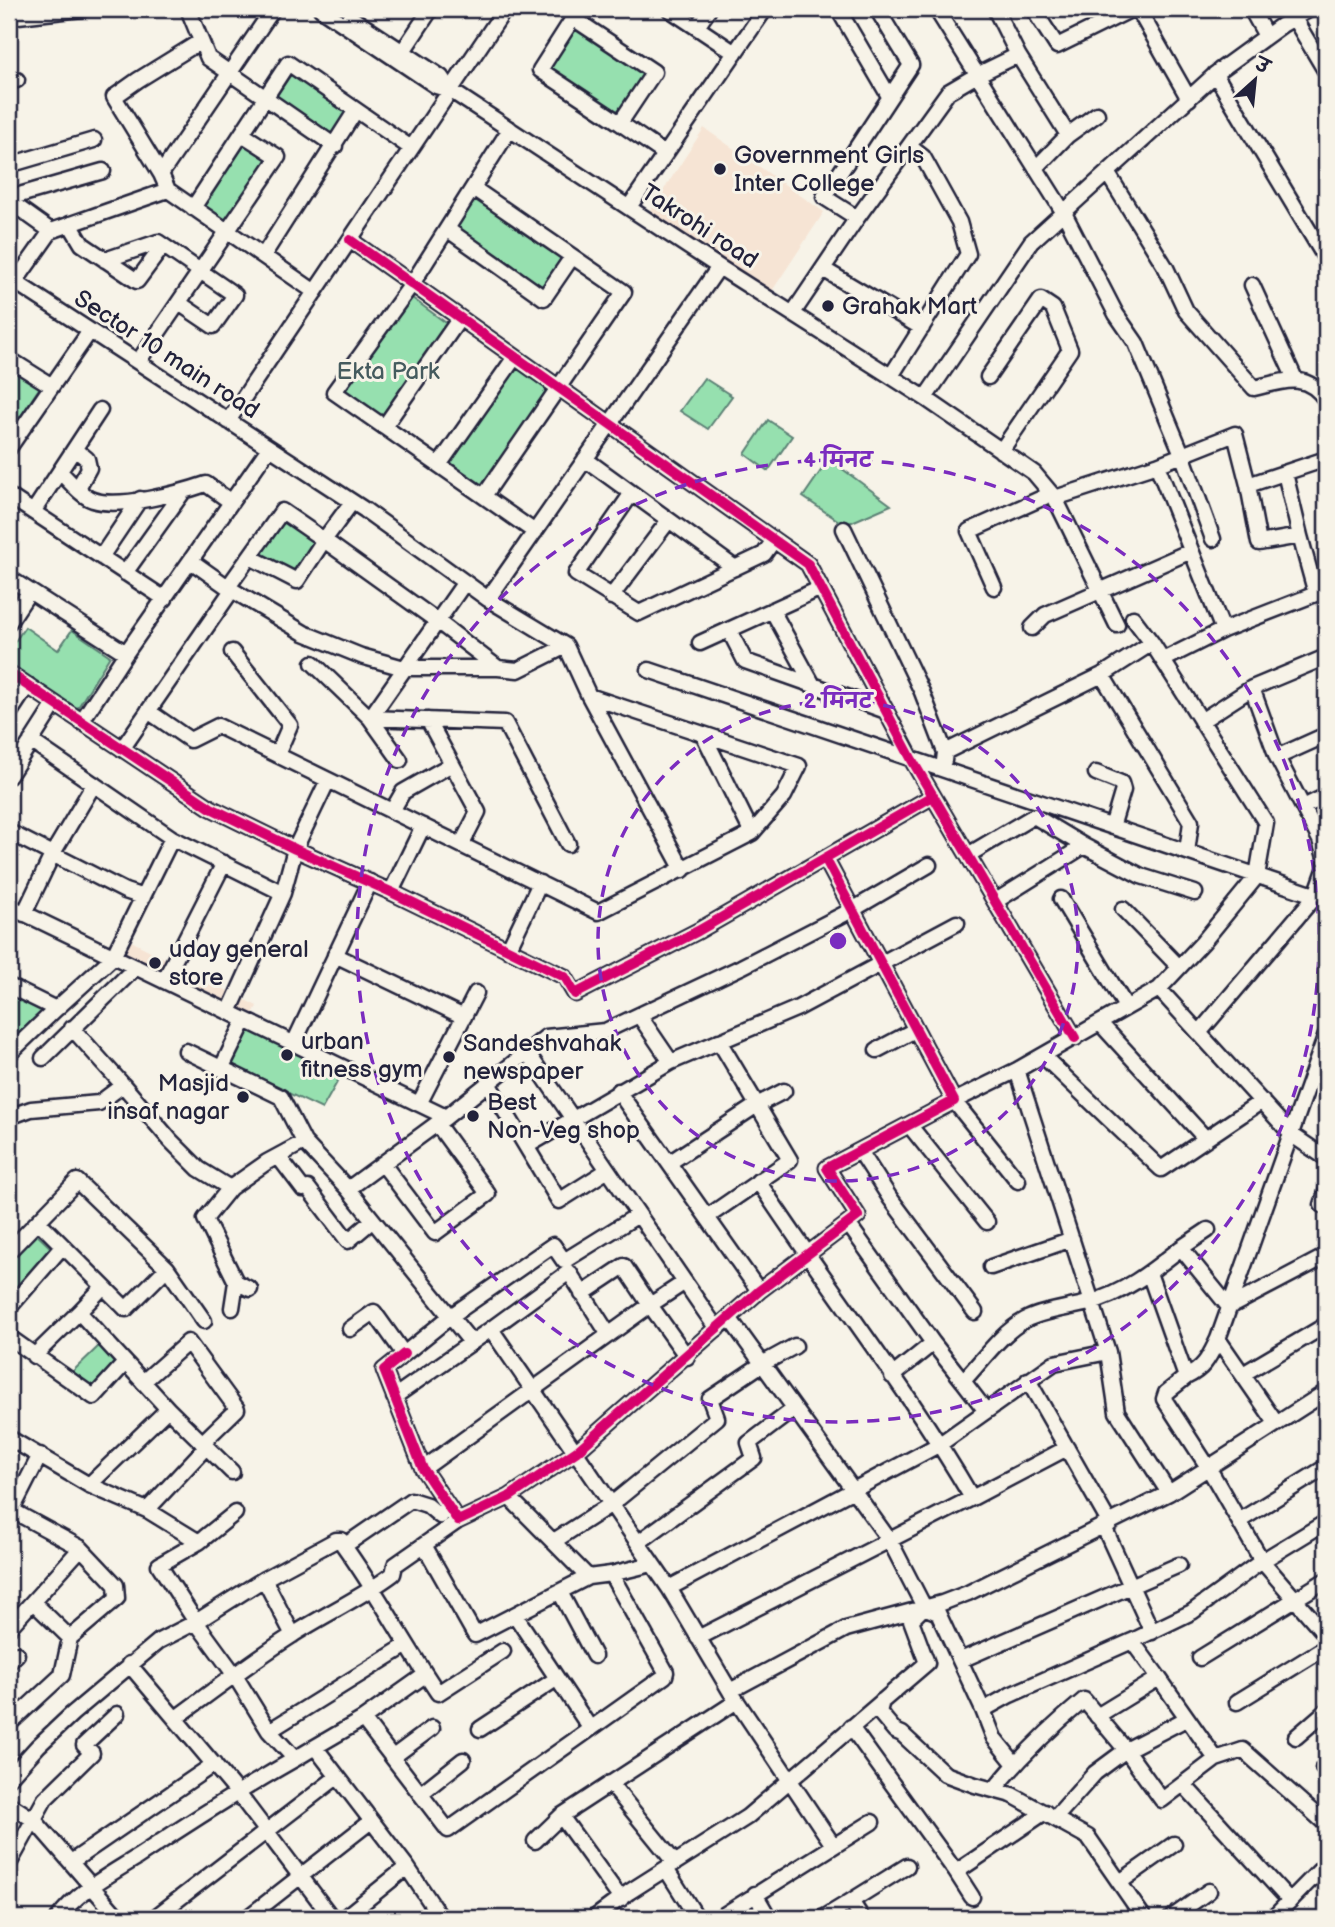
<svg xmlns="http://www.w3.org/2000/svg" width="1335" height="1927" viewBox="0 0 1335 1927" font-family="'Balsamiq Sans','Playpen Sans Deva',sans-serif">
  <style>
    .built { fill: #f6e4d4 }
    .green { fill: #96e0af; stroke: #5c8175; stroke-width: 2 }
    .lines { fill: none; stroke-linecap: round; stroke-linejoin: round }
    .minor-casing { stroke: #22223b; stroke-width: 19 }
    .minor { stroke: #f7f3e8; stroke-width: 14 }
    .cycleway-casing { stroke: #f7f3e8; stroke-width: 15 }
    .cycleway { stroke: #d6006c; stroke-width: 10 }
    .ring { fill: none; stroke: #7b2cbf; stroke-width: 3.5; stroke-dasharray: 12 9 }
    .poi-dot { fill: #22223b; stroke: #f7f3e8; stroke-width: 2.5 }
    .labels { text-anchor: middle; stroke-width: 6; stroke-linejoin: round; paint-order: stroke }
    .poi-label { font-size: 24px; fill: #22223b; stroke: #f7f3e8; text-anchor: start }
    .street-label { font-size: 24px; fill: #22223b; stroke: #f7f3e8 }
    .park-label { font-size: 24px; fill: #455b5e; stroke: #f7f3e8 }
    .centre { fill: #7b2cbf; stroke: #f7f3e8; stroke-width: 3.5 }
    .ring-label { font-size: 21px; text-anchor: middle; font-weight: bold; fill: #7b2cbf; stroke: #f7f3e8; stroke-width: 6; stroke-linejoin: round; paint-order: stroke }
  </style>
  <rect width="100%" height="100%" fill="#f7f3e8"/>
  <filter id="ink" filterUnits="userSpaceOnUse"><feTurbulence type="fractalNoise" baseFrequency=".0143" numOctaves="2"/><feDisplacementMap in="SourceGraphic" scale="14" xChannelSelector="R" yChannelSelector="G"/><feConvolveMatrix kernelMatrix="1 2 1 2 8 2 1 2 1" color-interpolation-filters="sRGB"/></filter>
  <g filter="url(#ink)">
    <path class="built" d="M704 128 824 212 772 291 650 211Z
      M131 941 257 1006 245 1030 116 968Z"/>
    <path class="green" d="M573 25 649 73 619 117 546 68Z
      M292 73 349 112 332 137 275 98Z
      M246 143 269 159 224 224 201 208Z
      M475 198 564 259 544 291 455 228Z
      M408 295 453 328 386 425 338 392Z
      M516 365 551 389 484 489 448 461Z
      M9 368 40 387 9 434Z
      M704 378 732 396 708 429 680 411Z
      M768 420 792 436 768 471 745 454Z
      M829 459 891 505 845 525 803 497Z
      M280 516 318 542 296 578 252 556Z
      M25 627 58 650 72 630 110 656 77 709 9 663V650Z
      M9 991 49 1011 9 1050Z
      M248 1025 344 1070 322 1109 227 1064Z
      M33 1231 52 1249 9 1298V1255Z
      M101 1344 120 1363 92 1393 70 1374Z"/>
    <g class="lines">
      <defs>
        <path id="minor" d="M188 9 208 58 335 146
          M321 9 436 86 450 90 719 267 925 398 1034 473 1055 498 1117 625
          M669 9 735 53
          M838 9 889 96
          M936 9 1064 213 1116 314 1136 343 1182 454 1213 539
          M995 9 1018 55
          M1033 9 1057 46 1132 9
          M1138 9 1189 99
          M1251 9 1266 36
          M9 17 82 9
          M350 17 441 77 450 90
          M573 18 654 72 620 123 540 70 579 9
          M1294 18 1326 72
          M697 27 709 9
          M403 51 431 9
          M1215 74 1326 259
          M9 81 17 80
          M620 123 665 154
          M510 129 412 284 334 392 535 532
          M9 165 94 140
          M1036 168 1068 135 1097 114
          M161 174 114 97 138 80 201 41
          M1108 174 1166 268 1186 311 1254 388C1284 381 1306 371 1326 400
          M473 188 624 292 484 496
          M168 190 161 174 273 9
          M9 198 103 171
          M9 201 51 231
          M629 207 765 9
          M193 208 288 63 411 148
          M857 218 948 92 977 75 1018 55 1068 135
          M70 224 82 244 137 281 163 246
          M447 229 544 298 572 257
          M350 240 808 564 912 760 1075 1038
          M263 256 356 110
          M105 260 158 242 235 295 213 326 179 303
          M823 269 922 328
          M9 278 365 510 488 599 566 646 589 696 683 870
          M15 282 51 231 168 190 315 292
          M1252 285 1295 379
          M793 313 857 218 824 197 911 65 877 9
          M9 359 52 386
          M138 362 278 157 242 134
          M891 376 968 254 959 222 923 157 909 146
          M988 377 1041 300 1053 308 1070 350 1001 451
          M925 398 1031 242 1220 70 1282 25 1310 9
          M228 421 505 9
          M384 427 460 318
          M9 448 90 331
          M75 449 87 459 89 468 78 488
          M585 459 735 568
          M439 465 515 357
          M1157 465 1223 630
          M60 472C69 480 82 497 93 500 119 509 180 493 206 484L231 502
          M1285 473 1300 536
          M632 493 576 574 639 613 764 554 774 540
          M9 496 165 599
          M1055 498 1157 465 1235 434 1248 485
          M33 512 100 410
          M844 529 922 692 945 752 944 761
          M101 557 140 499
          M250 557 297 581 324 540 437 621 498 668
          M191 561 232 590 304 633 361 656 404 668H498L518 670 566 646
          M125 573 183 492
          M9 578 126 653 269 448
          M228 587 282 511 324 540 352 502
          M994 587 969 531 1051 494
          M1316 594 1300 536 1259 543 1248 485 1326 459
          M611 597 669 520
          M488 599 719 267
          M772 610 813 685 886 711
          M1133 618 1152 643
          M9 622 29 592
          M1032 628 1045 615 1191 551
          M729 630 745 661 813 685
          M700 643 821 588
          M232 652 290 725 277 755
          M1163 660 1223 630 1326 590
          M313 663 370 718 400 760
          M649 670 1326 899
          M9 673 211 808 295 849 391 892 565 977 575 994 698 931 933 796
          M1102 675 1191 822 1187 852
          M1252 688 1277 757 1320 840 1326 861
          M148 711 190 740 218 726 598 912 752 833 784 796 799 766 589 696
          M9 714 28 685
          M370 718 505 723 568 844
          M370 718 465 582
          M428 720 478 812 461 845
          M1201 721 1252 688 1326 657
          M81 722 126 653
          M703 734 752 833
          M31 741 172 838 283 893
          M122 749 232 590
          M945 752 1102 675 1152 643 1266 823 1257 876 1203 942 1159 989 1017 1070 954 1101 1018 1181
          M1277 757 1326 735
          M1096 773 1121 783 1123 790 1112 827
          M9 776 55 704
          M1303 807 1326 796
          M392 811 403 792 452 764
          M9 832 125 891 143 897
          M968 855 1034 816 1084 846 1141 876 1195 893
          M391 892 423 826
          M1061 899 1126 1007
          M996 901 1084 846
          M9 906 446 1117
          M1123 909 1179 967
          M24 914 53 853 94 784
          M508 950 540 883
          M335 955 464 1017
          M164 981 224 863
          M9 986 56 1009 113 957 172 838
          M1159 989 1292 1135 1326 1158
          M229 1012 283 893 295 849 328 780
          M639 1015 671 1062
          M1100 1023 1206 1139
          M72 1028 123 1085
          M1199 1033 1316 895 1326 867
          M294 1043 370 882
          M877 1050 915 1030
          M186 1051 281 1097 304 1142
          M527 1052 717 1329
          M9 1054 56 1009
          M1043 1056 1161 1169 1262 1101
          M43 1058 136 967
          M221 1069 245 1020
          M1017 1070 1108 1352 1117 1412 1169 1493 1326 1392
          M488 1083 559 1201 608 1170
          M618 1091 759 1291
          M419 1104 476 993
          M9 1117 31 1109 99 1103 123 1085 171 1141 199 1169 230 1188 267 1162 304 1142 348 1189 471 1342
          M910 1126 987 1222
          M527 1146 671 1062 798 1008 957 923
          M860 1151 890 1198 975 1312
          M278 1156 303 1189 308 1188 348 1241 373 1220
          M669 1163 757 1105 784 1091
          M383 1164 435 1233 488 1194 437 1124
          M758 1181C828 1288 908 1388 972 1498L1067 1448
          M230 1188 205 1219 236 1282 250 1289
          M348 1189 446 1117 546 1037 605 1031 741 967 852 910 929 865
          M1322 1205 1326 1192
          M707 1217 790 1160 719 1041
          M39 1222 126 1309 167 1268
          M849 1225 933 1343 963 1381C982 1361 1001 1333 1025 1320 1041 1311 1070 1308 1088 1303 1125 1293 1152 1271 1181 1248L1229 1307 1326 1256
          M9 1247 11 1249 77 1181 167 1268 204 1321
          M1181 1248 1208 1230
          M991 1267 1072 1239
          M1149 1273 1186 1377C1205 1368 1209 1357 1218 1339L1326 1035
          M582 1294 624 1266 650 1305 685 1282
          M9 1308 62 1247
          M232 1308 236 1282
          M730 1319 890 1541 924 1607 938 1613 983 1710 1010 1695 1132 1641
          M350 1329 374 1312 404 1354 451 1316 553 1245 564 1261 638 1215
          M491 1329 569 1272 609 1335
          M9 1337 94 1397 125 1363
          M1218 1339 1276 1423
          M404 1354 384 1370 423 1469 458 1521 509 1497 577 1451 759 1291 858 1216 827 1168 954 1101 825 858
          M34 1356 79 1312
          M1243 1374 1326 1325
          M892 1376 933 1343
          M1186 1377 1166 1393 1164 1399 1208 1467 1262 1561 1326 1522
          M1028 1380 1110 1524
          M963 1381 986 1411
          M143 1382 188 1342 237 1409 202 1443
          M394 1397 491 1329 669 1588 730 1691 833 1845
          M168 1409 232 1472
          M9 1438 89 1485 147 1510 199 1542 159 1565 196 1622 234 1674 269 1731 295 1759 315 1747 407 1867 441 1918
          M423 1469 650 1305 687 1357
          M89 1485 168 1409 79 1312 103 1287
          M509 1497 588 1577 611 1574 652 1564
          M147 1510 206 1447
          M13 1511 81 1548
          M9 1516 40 1455
          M1239 1521 1326 1467
          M1104 1527 1152 1632
          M554 1541 613 1503 717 1418 710 1399 762 1364 795 1346
          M199 1542 235 1513
          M639 1542 754 1458 749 1443 794 1409
          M424 1545 475 1635 588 1577
          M344 1546C378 1593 405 1645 438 1693L503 1651
          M264 1579 293 1635
          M669 1588 940 1444 1054 1363 1108 1352
          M560 1592 594 1656
          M515 1615 590 1728
          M9 1628 81 1548 116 1585 117 1598 70 1638
          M698 1638 972 1498
          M1200 1658 1326 1580
          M961 1660 1179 1565
          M9 1662 17 1654
          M129 1664 237 1792 332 1918
          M1159 1678 1216 1759 1162 1800 1126 1750 1186 1719
          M730 1691 846 1629 942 1603 968 1593 1169 1493
          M882 1701 879 1712 895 1731 902 1734 945 1774 975 1785 1012 1795 1088 1837 1144 1918
          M1237 1702 1326 1647
          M983 1710 994 1738 1015 1764
          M1097 1716 1159 1678 1132 1641 1192 1612 1262 1561 1326 1635
          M176 1718C214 1690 252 1661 291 1636 325 1614 361 1598 393 1574L395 1565 458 1521
          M363 1719 448 1830 665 1676 666 1672 611 1574
          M9 1724 62 1675 70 1638 33 1602
          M851 1727 956 1872 1045 1812
          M480 1729 556 1679
          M269 1731 407 1645
          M1296 1737 1326 1711
          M315 1747 363 1719 425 1675
          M393 1757 432 1728
          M1216 1759 1243 1750 1326 1824
          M1323 1768 1326 1765
          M9 1778 38 1746 72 1714 159 1641 196 1622 264 1579 336 1540H341L344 1546 411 1500 427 1505 440 1516 449 1509
          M610 1783 675 1863
          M1184 1785 1290 1901
          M994 1790C1021 1756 1050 1728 1084 1700L1126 1750 1095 1773 1055 1818
          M420 1794 463 1760
          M9 1804 34 1820 119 1918
          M535 1841 561 1816
          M71 1862 214 1764
          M9 1864 45 1799 92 1753 84 1745 117 1714
          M666 1869 697 1918
          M956 1872 972 1897
          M1120 1882 1174 1844
          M755 1894 769 1918
          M621 1899 561 1816 737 1701
          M851 1901 907 1866
          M58 1918C78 1891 111 1874 139 1856 190 1822 242 1789 295 1759
          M154 1918 337 1777
          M247 1918 371 1821
          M344 1918 407 1867
          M594 1918 629 1892 747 1817 927 1663 911 1620 924 1607
          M719 1918 872 1822
          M823 1918 851 1901 862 1918
          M1171 1918 1209 1891
          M1273 1918 1326 1864"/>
      </defs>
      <use href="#minor" class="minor-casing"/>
      <use href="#minor" class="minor"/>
      <defs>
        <path id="cycleway" d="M350 240 808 564 912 760 1075 1038
          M9 673 211 808 295 849 391 892 565 977 575 994 698 931 933 796
          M404 1354 384 1370 423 1469 458 1521 509 1497 577 1451 759 1291 858 1216 827 1168 954 1101 825 858"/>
      </defs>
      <use href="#cycleway" class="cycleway-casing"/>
      <use href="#cycleway" class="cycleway"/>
    </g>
  </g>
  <g class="ring">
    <circle cx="838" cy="941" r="240"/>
    <circle cx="838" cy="941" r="481"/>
  </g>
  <g class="poi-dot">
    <circle cx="720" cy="169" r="7"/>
    <circle cx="828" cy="306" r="7"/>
    <circle cx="155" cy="963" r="7"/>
    <circle cx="287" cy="1055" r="7"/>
    <circle cx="449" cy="1057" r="7"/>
    <circle cx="243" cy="1097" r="7"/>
    <circle cx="473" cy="1116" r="7"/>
  </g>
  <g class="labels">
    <g class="poi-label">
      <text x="734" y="163">Government Girls<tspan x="734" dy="28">Inter College</tspan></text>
      <text x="842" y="314">Grahak Mart</text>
      <text x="169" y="957">uday general<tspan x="169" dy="28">store</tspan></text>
      <text x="301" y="1049">urban<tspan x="301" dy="28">fitness gym</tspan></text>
      <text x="463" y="1051">Sandeshvahak<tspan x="463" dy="28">newspaper</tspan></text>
      <text x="229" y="1091" text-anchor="end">Masjid<tspan x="229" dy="28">insaf nagar</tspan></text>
      <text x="487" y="1110">Best<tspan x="487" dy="28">Non-Veg shop</tspan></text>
    </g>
    <g class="street-label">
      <text transform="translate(700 226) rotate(33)" y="8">Takrohi road</text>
      <text transform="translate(167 354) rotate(33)" y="8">Sector 10 main road</text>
    </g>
    <g class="park-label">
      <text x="388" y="379">Ekta Park</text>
    </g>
  </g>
  <circle cx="838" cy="941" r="10" class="centre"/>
  <g class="ring-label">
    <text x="838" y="467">4 मिनट</text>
    <text x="838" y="708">2 मिनट</text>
  </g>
  <rect width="1335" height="1927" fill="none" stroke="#f7f3e8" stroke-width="35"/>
  <rect x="18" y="18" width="1300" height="1892" fill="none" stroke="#22223b" stroke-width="2.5" filter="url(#ink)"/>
  <g transform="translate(1255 80) rotate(27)" stroke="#f7f3e8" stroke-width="5" paint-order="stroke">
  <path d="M0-5L12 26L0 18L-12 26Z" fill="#22223b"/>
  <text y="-10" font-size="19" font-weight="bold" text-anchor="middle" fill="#22223b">उ</text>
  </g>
</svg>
